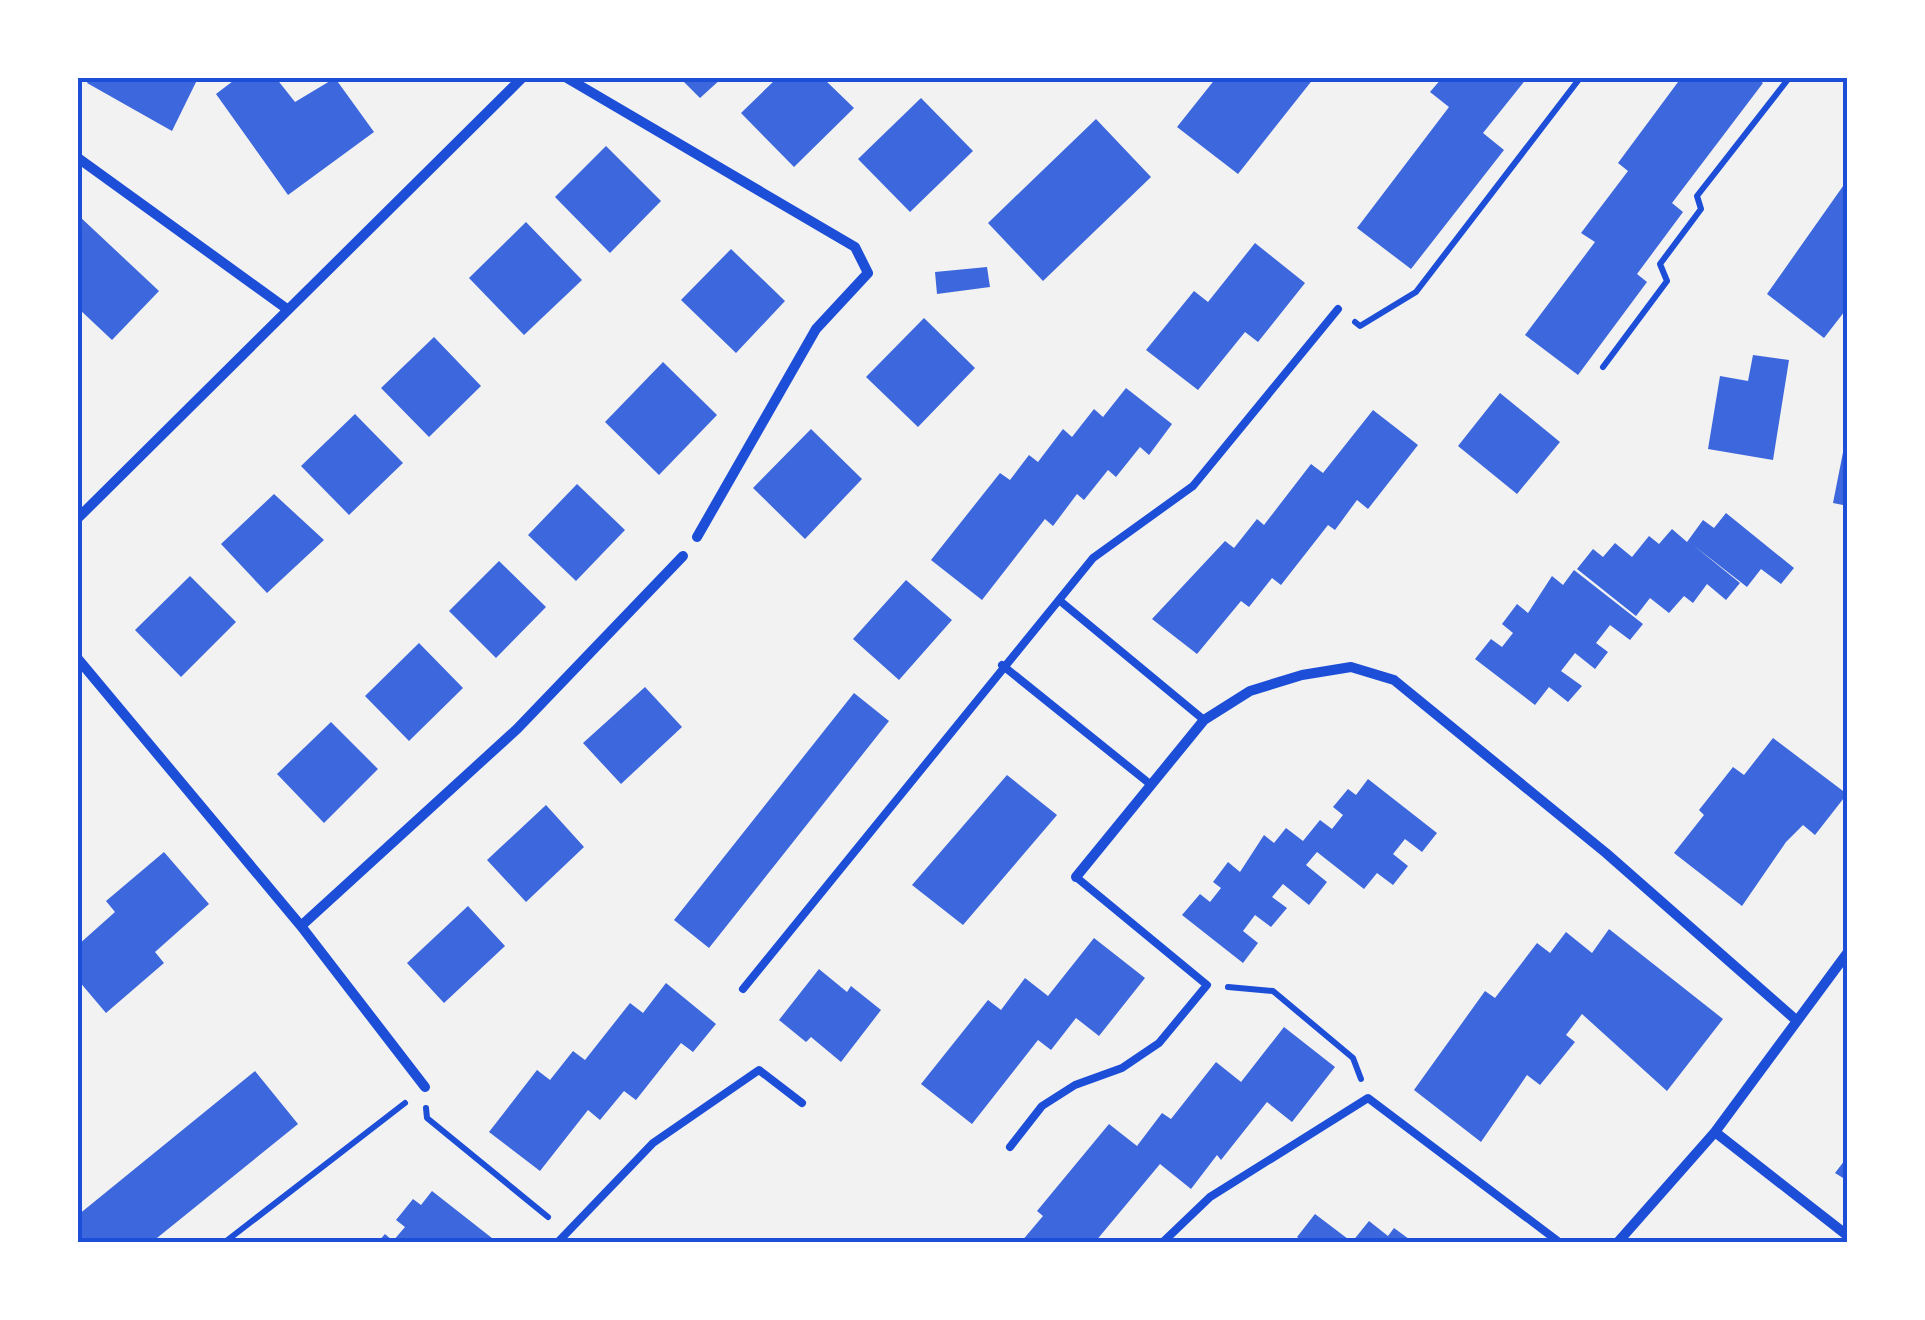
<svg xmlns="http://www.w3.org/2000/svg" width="1925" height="1320" viewBox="0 0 1925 1320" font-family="Roboto,sans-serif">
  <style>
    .building { fill: #3d67dc }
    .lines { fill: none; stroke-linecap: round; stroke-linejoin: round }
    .path { stroke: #1d4ed8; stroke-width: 6 }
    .service { stroke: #1d4ed8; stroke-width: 8 }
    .minor { stroke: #1d4ed8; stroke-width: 10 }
    .neatline { fill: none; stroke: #1d4ed8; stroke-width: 4 }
  </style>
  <rect width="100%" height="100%" fill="#f2f2f2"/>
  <path class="building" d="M90 78H198L172 131 87 83Z
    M237 78H276L295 102 335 78 374 132 288 195 216 94Z
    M680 78H722L700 98Z
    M777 78H823L854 108 794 167 741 113Z
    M1216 78H1314L1238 174 1177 127Z
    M1442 78H1527L1483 133 1504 150 1411 269 1357 228 1449 107 1430 92Z
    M1681 78H1756L1763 83 1672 203 1683 212 1637 274 1647 282 1578 375 1525 335 1595 242 1581 233 1628 171 1618 163Z
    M921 98 973 151 910 212 858 159Z
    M1096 119 1151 177 1043 281 988 223Z
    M606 146 661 201 610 253 555 197Z
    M1848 179V307L1824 338 1767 294Z
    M78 215 159 291 112 340 78 308Z
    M526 222 582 280 524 335 469 278Z
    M1255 243 1305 283 1258 342 1245 332 1198 390 1146 350 1194 291 1208 302Z
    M731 249 785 301 736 353 681 300Z
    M987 267 990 287 937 294 935 272Z
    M924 318 975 368 918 427 866 377Z
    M434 337 481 386 429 437 381 388Z
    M1753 355 1789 360 1773 460 1708 449 1720 376 1748 381Z
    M663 362 717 415 659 475 605 422Z
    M1126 388 1172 424 1149 455 1140 447 1116 477 1108 470 1084 500 1077 494 1053 526 1045 519 982 600 931 560 1000 473 1010 480 1029 455 1038 462 1063 429 1072 437 1094 409 1103 417Z
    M1500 393 1560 442 1517 494 1458 446Z
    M1373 410 1418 445 1368 509 1357 500 1335 530 1328 525 1281 585 1272 578 1249 607 1241 601 1197 654 1152 619 1225 541 1234 548 1257 519 1264 525 1311 464 1323 473Z
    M355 414 403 463 349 515 301 466Z
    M811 429 862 479 805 539 753 488Z
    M1846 437H1848V506L1833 503Z
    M577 484 625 530 576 581 528 535Z
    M274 494 324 540 267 593 221 544Z
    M1726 513 1794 568 1781 584 1761 569 1747 587 1693 545 1740 583 1726 600 1707 584 1693 603 1684 596 1669 613 1650 598 1636 616 1577 569 1593 549 1603 557 1615 543 1632 557 1649 536 1659 544 1672 529 1687 542 1703 520 1714 528Z
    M499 561 546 607 496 658 449 611Z
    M1574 570 1643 624 1630 640 1610 625 1596 643 1608 652 1595 669 1575 653 1561 671 1582 686 1568 702 1549 687 1535 705 1475 659 1491 639 1502 647 1513 633 1502 624 1517 604 1528 613 1552 576 1563 585Z
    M190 576 236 622 181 677 135 630Z
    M906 580 952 620 899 680 853 639Z
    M419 643 463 688 409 741 365 696Z
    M645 687 682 727 621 784 583 743Z
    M854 693 889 721 709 948 674 920Z
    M331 722 378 769 324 823 277 774Z
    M1773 738 1847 794 1815 835 1803 825 1786 842 1742 906 1674 853 1704 815 1699 810 1733 767 1744 775Z
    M1007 775 1057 815 963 925 912 885Z
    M1368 779 1437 833 1422 852 1405 839 1393 854 1408 866 1393 885 1377 873 1364 889 1317 852 1306 865 1327 882 1309 905 1283 884 1272 897 1287 908 1271 927 1255 915 1243 931 1258 943 1243 963 1182 915 1200 894 1210 902 1221 888 1213 882 1228 862 1240 872 1264 835 1274 843 1286 828 1303 841 1320 820 1332 829 1343 815 1333 807 1348 789 1356 795Z
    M546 805 584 847 526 902 487 860Z
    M164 852 209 904 155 952 164 963 106 1013 78 980V945L115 912 106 901Z
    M468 906 505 946 444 1003 407 963Z
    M1609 929 1723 1019 1667 1091 1582 1014 1566 1035 1575 1042 1540 1085 1527 1075 1481 1142 1414 1090 1485 991 1495 998 1537 943 1550 953 1566 932 1592 953Z
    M1094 938 1145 978 1099 1036 1076 1018 1051 1050 1038 1040 972 1124 921 1084 988 1000 1001 1010 1025 978 1048 996Z
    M819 969 847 992 851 986 881 1010 841 1062 811 1037 806 1042 779 1020Z
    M666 983 716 1024 693 1052 681 1043 636 1100 624 1091 600 1120 588 1110 540 1171 489 1132 537 1070 550 1080 573 1051 585 1060 630 1003 643 1013Z
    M1284 1027 1335 1067 1292 1122 1267 1102 1221 1160 1217 1155 1191 1189 1160 1164 1095 1242H1021L1043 1216 1037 1211 1109 1124 1137 1146 1162 1113 1171 1119 1216 1062 1241 1082Z
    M255 1071 298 1124 152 1242H85L78 1233V1215Z
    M1848 1156V1181L1835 1173Z
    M432 1191 497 1242H378L385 1234 393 1241 405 1227 396 1220 413 1199 421 1205Z
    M1315 1214 1352 1242H1304L1297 1237Z
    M1369 1221 1388 1236 1394 1228 1413 1242H1352Z"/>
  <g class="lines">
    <path class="path" d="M1355 322 1360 326 1416 292 1580 78
      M1603 367 1667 281 1660 264 1701 209 1697 196 1789 78
      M1228 987 1273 991 1353 1058 1361 1079
      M426 1108 427 1118 548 1217
      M225 1242 405 1103"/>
    <path class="service" d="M1059 600 1204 720
      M1002 665 1150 784
      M743 989 1093 558 1193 486 1338 309
      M1010 1147 1042 1106 1075 1085 1122 1068 1159 1043 1207 985 1076 877
      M558 1242 653 1143 759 1070 802 1103
      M1163 1242 1210 1197 1368 1098 1559 1242"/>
    <path class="minor" d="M567 78 855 247 868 273 816 329 697 537
      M78 158 287 309
      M78 518 522 78
      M78 659 301 926 425 1087
      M1076 877 1204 720 1250 691 1302 675 1351 667 1394 680 1606 853 1796 1020
      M301 926 517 729 683 556
      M1715 1132 1848 1236
      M1618 1242 1715 1132 1848 952"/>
  </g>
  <rect width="1925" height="1320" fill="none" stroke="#ffffff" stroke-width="160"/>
  <rect x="80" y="80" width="1765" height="1160" class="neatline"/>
</svg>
